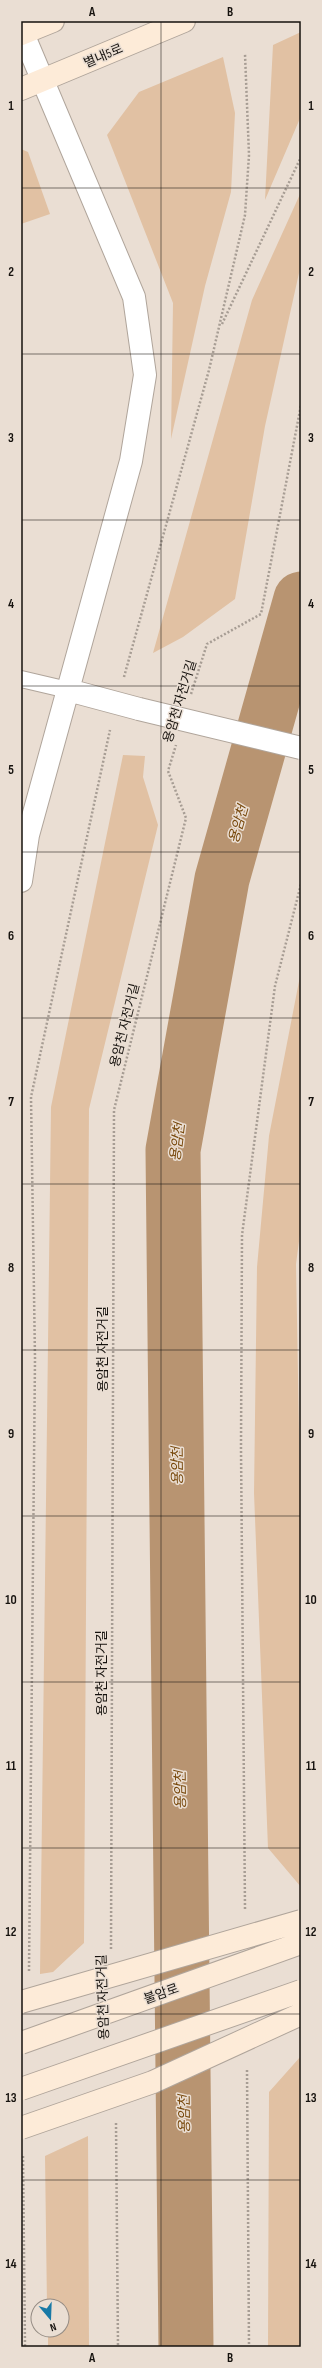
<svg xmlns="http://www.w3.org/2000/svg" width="322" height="2368" viewBox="0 0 322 2368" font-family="'Sofia Sans Condensed','Noto Sans KR',sans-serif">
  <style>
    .green { fill: #e1c1a3 }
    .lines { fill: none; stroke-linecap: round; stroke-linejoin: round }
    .river { stroke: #b89471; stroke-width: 55 }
    .lane-casing { stroke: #b0a59b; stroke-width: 18 }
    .street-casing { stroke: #b0a59b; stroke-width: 24 }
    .secondary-casing { stroke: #b0a59b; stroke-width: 24 }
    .path { stroke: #a79d94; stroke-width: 2.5; stroke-dasharray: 2 2; stroke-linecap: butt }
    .lane { stroke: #fff; stroke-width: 16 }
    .street { stroke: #fff; stroke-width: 22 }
    .secondary { stroke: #fdebd8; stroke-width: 22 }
    .street-bridge-casing { stroke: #b0a59b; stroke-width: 24; stroke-linecap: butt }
    .secondary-bridge-casing { stroke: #b0a59b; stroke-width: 24; stroke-linecap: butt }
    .street-bridge { stroke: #fff; stroke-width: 22 }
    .secondary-bridge { stroke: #fdebd8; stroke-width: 22 }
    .grid { fill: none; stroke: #16120e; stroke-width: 1; stroke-opacity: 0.55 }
    .labels { text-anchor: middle; stroke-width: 3; stroke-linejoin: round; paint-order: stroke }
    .street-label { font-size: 13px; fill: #16120e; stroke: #eaded3 }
    .water-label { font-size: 14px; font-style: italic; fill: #77470a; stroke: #eaded3 }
    .neatline { fill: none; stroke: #16120e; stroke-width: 1.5 }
    .grid-label { font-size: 13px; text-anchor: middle; font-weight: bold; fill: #16120e }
  </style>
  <rect width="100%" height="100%" fill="#eaded3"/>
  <path class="green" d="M301 32V116L265 200 273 45Z
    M223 57 235 113 231 192 205 286 171 439 173 303 107 135 139 92Z
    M21 149 28 152 50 214 21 224Z
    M301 192V264L265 426 235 599 183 637 153 653 252 300Z
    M123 755 145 756 143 777 158 825 89 1109 84 1943 53 1972 40 1974 51 1107Z
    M301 971V1226L296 1264 301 1542V1887L268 1848 254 1493 257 1267 269 1136Z
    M301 2056V2347H268L269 2092Z
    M88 2136 89 2347H48V2330H62V2306H47L45 2156Z"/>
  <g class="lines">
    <path class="river" d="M186 2347 173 1150 222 879 301 599"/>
    <defs>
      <path id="lane" d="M21 679 68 690"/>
      <path id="street" d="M21 29 134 297 145 375 131 461 28 835 21 881
        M68 690 139 709"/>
      <path id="secondary" d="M21 34 53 21
        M21 89 184 21"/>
    </defs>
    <use href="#lane" class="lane-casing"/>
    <use href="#street" class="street-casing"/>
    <use href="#secondary" class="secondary-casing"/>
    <path class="path" d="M222 324 301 157
      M124 677 209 370 245 215 249 155 245 54
      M191 694 207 644 261 614 301 405
      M245 1909 241 1448 242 1235 275 986 301 884
      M111 1949 114 1110 186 818 168 771 176 745
      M29 1971 35 1359 31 1097 110 730
      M247 2070 249 2347
      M116 2123 118 2347
      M23 2156 25 2347"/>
    <use href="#lane" class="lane"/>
    <use href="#street" class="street"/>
    <use href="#secondary" class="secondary"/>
    <defs>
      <path id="street-bridge" d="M139 709 301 748"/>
      <path id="secondary-bridge" d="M21 2002 301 1921
        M21 2043 301 1943
        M21 2089 301 1991
        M21 2128 153 2082 301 2014"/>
    </defs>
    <use href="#street-bridge" class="street-bridge-casing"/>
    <use href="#secondary-bridge" class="secondary-bridge-casing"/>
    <use href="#street-bridge" class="street-bridge"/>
    <use href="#secondary-bridge" class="secondary-bridge"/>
  </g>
  <path class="grid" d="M161 21V2347M21 188H301M21 354H301M21 520H301M21 686H301M21 852H301M21 1018H301M21 1184H301M21 1350H301M21 1516H301M21 1682H301M21 1848H301M21 2014H301M21 2180H301"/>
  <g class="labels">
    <g class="street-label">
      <text transform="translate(103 55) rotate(-23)" y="5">별내5로</text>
      <text transform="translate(179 701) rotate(-73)" y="5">용암천 자전거길</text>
      <text transform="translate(124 1025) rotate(-76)" y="5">용암천 자전거길</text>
      <text transform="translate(102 1349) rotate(-90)" y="5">용암천 자전거길</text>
      <text transform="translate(101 1673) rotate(-90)" y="5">용암천 자전거길</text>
      <text transform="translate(161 1993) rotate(-20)" y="5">불암로</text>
      <text transform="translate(102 1997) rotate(-92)" y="5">용암천 자전거길</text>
    </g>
    <g class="water-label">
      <text transform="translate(238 824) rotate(-74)" y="5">용암천</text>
      <text transform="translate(177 1142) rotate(-83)" y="5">용암천</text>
      <text transform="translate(177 1466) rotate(-91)" y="5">용암천</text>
      <text transform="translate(180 1790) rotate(-91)" y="5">용암천</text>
      <text transform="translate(184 2114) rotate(-91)" y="5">용암천</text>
    </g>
  </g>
  <rect width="322" height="2368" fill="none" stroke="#eaded3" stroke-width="44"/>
  <g transform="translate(50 2318) rotate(161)"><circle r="19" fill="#eaded3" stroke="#958c84"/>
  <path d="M0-3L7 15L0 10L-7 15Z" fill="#1879a6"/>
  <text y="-6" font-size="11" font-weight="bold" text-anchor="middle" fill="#16120e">N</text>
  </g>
  <rect x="22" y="22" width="278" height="2324" class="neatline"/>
  <g class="grid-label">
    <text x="92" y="16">A</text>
    <text x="230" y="16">B</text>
    <text x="11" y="110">1</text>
    <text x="311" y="110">1</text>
    <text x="11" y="276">2</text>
    <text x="311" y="276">2</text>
    <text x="11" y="442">3</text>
    <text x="311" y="442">3</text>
    <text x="11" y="608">4</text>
    <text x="311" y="608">4</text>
    <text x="11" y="774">5</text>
    <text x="311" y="774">5</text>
    <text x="11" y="940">6</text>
    <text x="311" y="940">6</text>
    <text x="11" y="1106">7</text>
    <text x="311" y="1106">7</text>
    <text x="11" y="1272">8</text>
    <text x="311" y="1272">8</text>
    <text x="11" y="1438">9</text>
    <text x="311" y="1438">9</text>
    <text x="11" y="1604">10</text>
    <text x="311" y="1604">10</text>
    <text x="11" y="1770">11</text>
    <text x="311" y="1770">11</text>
    <text x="11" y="1936">12</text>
    <text x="311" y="1936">12</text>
    <text x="11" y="2102">13</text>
    <text x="311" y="2102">13</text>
    <text x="11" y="2268">14</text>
    <text x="311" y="2268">14</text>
    <text x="92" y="2362">A</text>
    <text x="230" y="2362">B</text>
  </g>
</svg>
